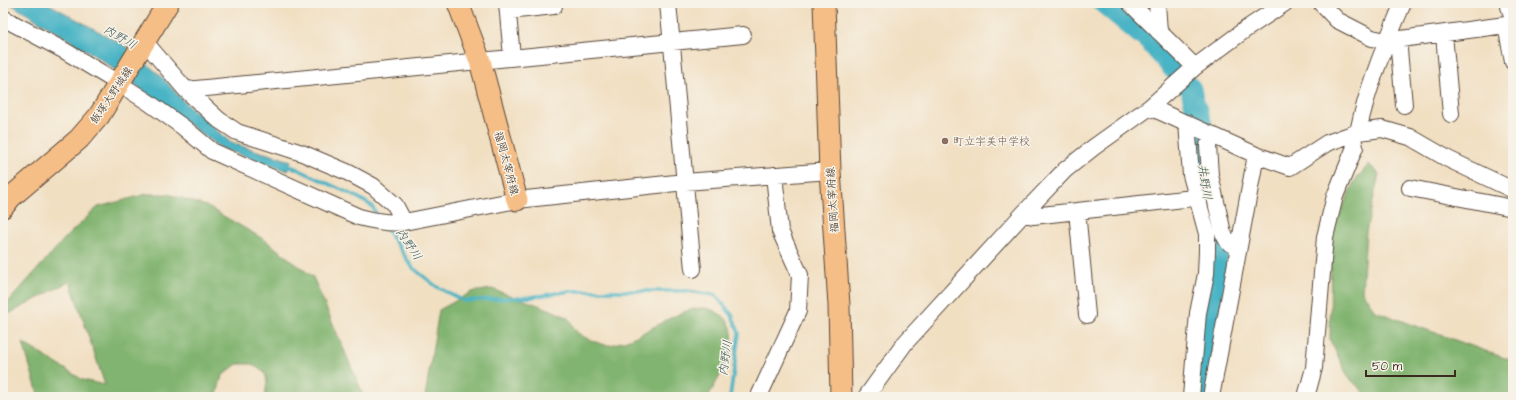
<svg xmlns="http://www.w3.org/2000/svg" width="1516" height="400" viewBox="0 0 1516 400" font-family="'Architects Daughter','Klee One',sans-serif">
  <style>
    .forest { fill: #81b46f; stroke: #5e6f46 }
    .water { fill: #48b4c5; stroke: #426f72 }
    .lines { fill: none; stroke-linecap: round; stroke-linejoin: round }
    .stream { stroke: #48b4c5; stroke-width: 3.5 }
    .river { stroke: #48b4c5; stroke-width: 21 }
    .minor-casing { stroke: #564537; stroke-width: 18 }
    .major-casing { stroke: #564537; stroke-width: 23 }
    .minor { stroke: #fff; stroke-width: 16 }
    .major { stroke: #f6be87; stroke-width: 21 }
    .education-dot { fill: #8d6e63; stroke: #f7f3e8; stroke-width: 1.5 }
    .labels { text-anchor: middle; stroke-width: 3; stroke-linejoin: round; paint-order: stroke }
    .street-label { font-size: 11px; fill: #3b2a1e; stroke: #f7f3e8 }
    .education-label { font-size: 11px; fill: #785e54; stroke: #f7f3e8; text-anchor: start }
    .water-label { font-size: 12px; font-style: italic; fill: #405a58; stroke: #f7f3e8 }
  </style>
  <rect width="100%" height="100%" fill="#f7f3e8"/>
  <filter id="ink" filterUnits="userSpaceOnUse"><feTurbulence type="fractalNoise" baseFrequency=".025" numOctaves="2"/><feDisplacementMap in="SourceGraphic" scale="8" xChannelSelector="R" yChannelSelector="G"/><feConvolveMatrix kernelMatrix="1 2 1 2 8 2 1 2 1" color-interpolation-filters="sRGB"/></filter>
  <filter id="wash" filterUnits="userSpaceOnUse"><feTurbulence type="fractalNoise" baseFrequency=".012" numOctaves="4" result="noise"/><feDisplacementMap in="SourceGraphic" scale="16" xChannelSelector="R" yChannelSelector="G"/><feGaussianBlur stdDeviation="0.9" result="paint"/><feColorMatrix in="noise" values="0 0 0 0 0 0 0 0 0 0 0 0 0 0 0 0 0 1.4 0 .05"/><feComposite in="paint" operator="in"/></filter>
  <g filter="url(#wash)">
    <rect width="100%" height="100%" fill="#f1dfc2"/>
    <path class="forest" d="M1369 164 1379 174 1366 232 1362 291 1375 311 1513 361V397H1369L1348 377 1330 340 1331 234 1354 182Z
      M147 194H168L206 206 265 240 313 277 364 397H265L267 382 265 373 252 364H237L222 376 216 397H39L23 343 83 380 105 385 70 281 3 317V308L67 236 98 207Z
      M492 289C516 298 543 305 566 317 571 319 572 327 576 331 581 337 599 344 606 345 611 346 616 343 621 342 646 335 677 309 701 308 709 307 720 313 726 319 744 340 719 377 708 397H425L439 310 472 292Z"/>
    <path class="water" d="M9 3H47L127 47 162 77 185 103 231 143 291 161 288 171 221 148 100 59Z"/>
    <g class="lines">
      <path class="stream" d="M286 165 295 168 357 197 372 206 378 217
        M385 227 413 268 437 287 464 301 531 297 571 291H687L715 295 732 315 739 333 730 397"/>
      <path class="river" d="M1103 3 1150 42 1191 89 1193 99 1201 121 1200 149 1206 194 1219 245 1212 301 1199 382 1198 394"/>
    </g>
  </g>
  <g filter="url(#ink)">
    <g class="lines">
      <defs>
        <path id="minor" d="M507 3 512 57
          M668 3 693 269
          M1130 3 1195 67
          M1157 3 1159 32
          M1321 3 1337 20 1372 38 1386 41 1513 24
          M1508 3 1513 20
          M508 11 554 6V3
          M3 18 65 51 120 84 148 102 183 127 212 151 359 217C374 221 388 224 404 222L517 200 685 182 830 171
          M1506 25 1513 62
          M1444 34 1451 114
          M1398 39 1404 105
          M145 42 186 90 219 120 237 132 302 153 347 172 373 186 395 205 404 222
          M186 90 743 35
          M1150 107 1256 155 1290 167 1327 143 1358 132 1382 129 1410 137 1448 159 1513 190
          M1187 123 1191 175 1207 234V251L1206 274 1198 313 1191 397
          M1358 132C1367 88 1385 45 1403 3
          M1211 134 1208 146 1210 175 1223 233 1228 242 1238 247
          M1410 188 1513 208
          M1077 211 1087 315
          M1024 213 1033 216 1193 198
          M759 397 760 394 798 311 800 275 780 231 774 175
          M866 397 905 343 1024 213 1065 170 1094 147 1150 107 1195 67 1246 29 1285 3
          M1211 397 1256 155
          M1306 397 1314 368 1325 237 1335 196 1355 147 1352 135"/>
        <path id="major" d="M458 3 480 61 517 200
          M824 3 830 171 839 305 841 397
          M3 207 11 197 79 139 99 116 168 3"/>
      </defs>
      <use href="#minor" class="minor-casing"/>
      <use href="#major" class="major-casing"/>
      <use href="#minor" class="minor"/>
      <use href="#major" class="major"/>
    </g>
  </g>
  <circle class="education-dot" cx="945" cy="141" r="4"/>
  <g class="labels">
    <g class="street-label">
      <text transform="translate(111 95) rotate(-56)" y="4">飯塚大野城線</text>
      <text transform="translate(507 163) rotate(75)" y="4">福岡太宰府線</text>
      <text transform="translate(832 200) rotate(-94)" y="4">福岡太宰府線</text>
    </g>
    <g class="education-label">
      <text x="953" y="145">町立宇美中学校</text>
    </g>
    <g class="water-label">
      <text transform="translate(120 37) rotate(30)" y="4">内野川</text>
      <text transform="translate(1205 182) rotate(81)" y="4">井野川</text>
      <text transform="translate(409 244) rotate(56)" y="4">内野川</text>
      <text transform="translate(725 358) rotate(-82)" y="4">内野川</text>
    </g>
  </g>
  <rect width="1516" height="400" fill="none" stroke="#f7f3e8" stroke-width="16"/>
  <path d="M1366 370v6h89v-6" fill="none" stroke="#3b2a1e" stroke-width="2"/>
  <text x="1372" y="370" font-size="12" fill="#3b2a1e" stroke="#f7f3e8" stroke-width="3" paint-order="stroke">50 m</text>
</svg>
